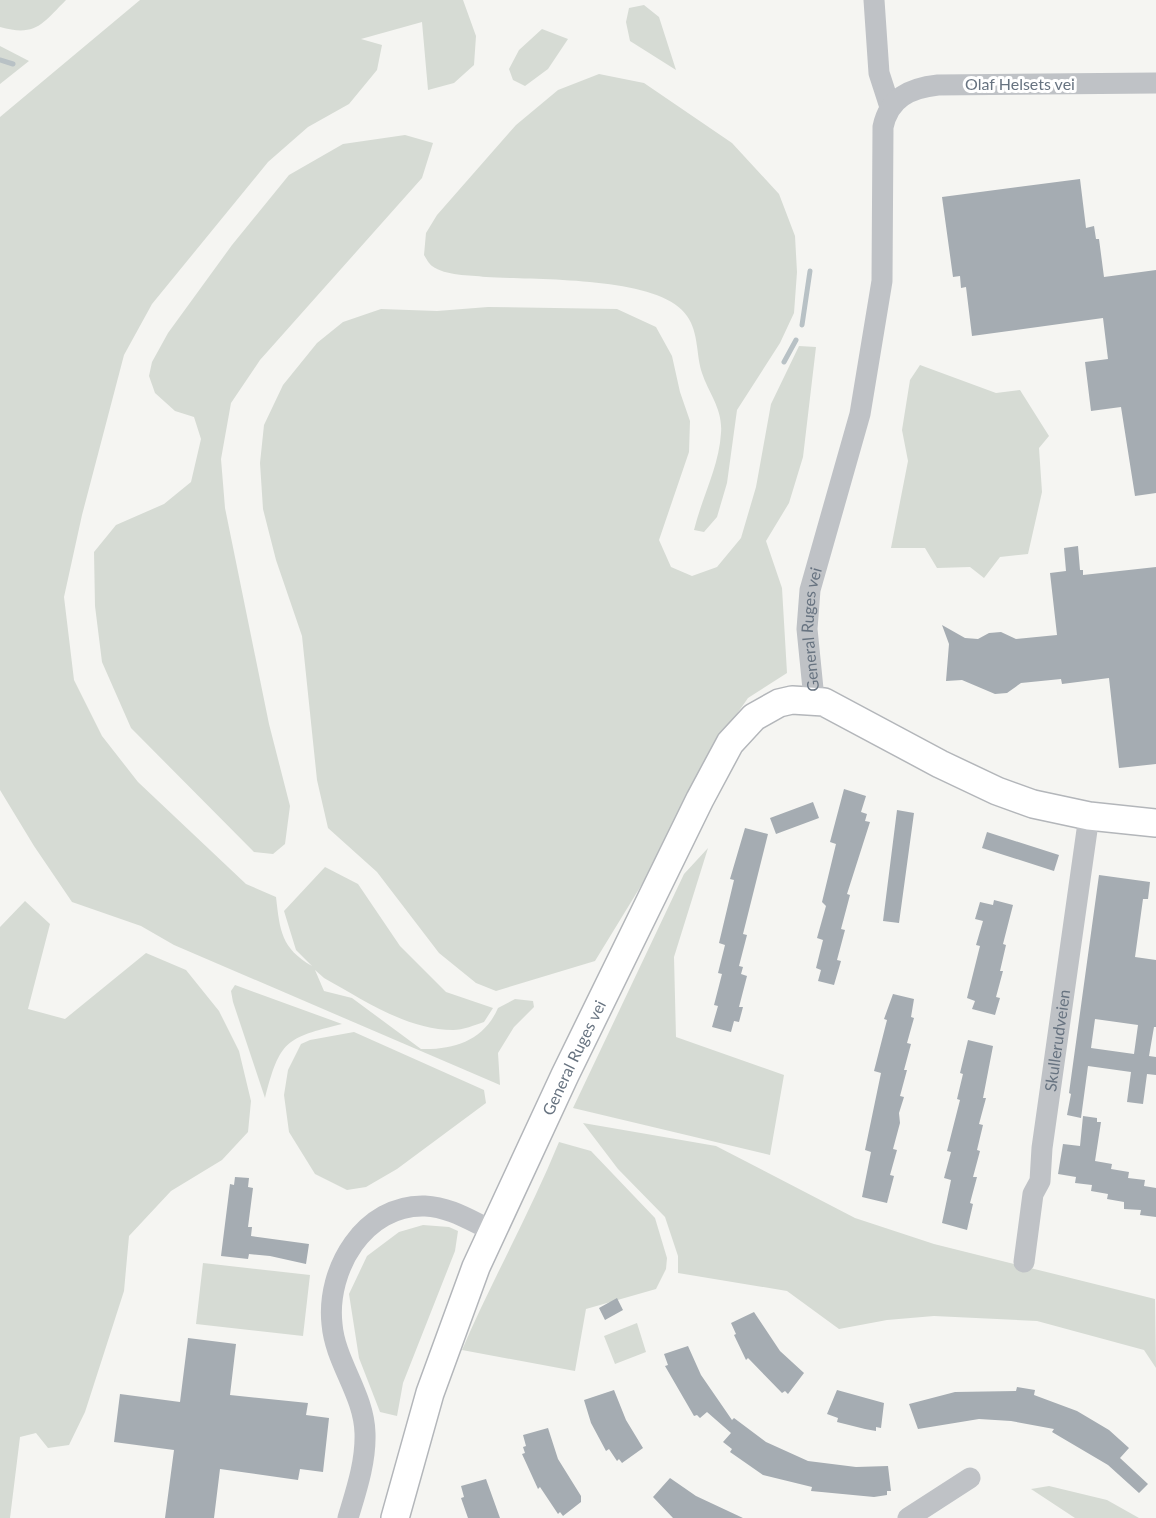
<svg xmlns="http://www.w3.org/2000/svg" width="1156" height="1518" viewBox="0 0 1156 1518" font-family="Lato,sans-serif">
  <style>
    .green { fill: #d6dbd4 }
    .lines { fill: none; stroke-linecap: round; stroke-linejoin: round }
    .stream { stroke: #b8c1c5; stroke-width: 5 }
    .building { fill: #a5acb2; fill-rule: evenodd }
    .major-casing { stroke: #b3b6ba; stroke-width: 30 }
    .minor { stroke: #bfc2c6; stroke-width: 21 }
    .major { stroke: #fff; stroke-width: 27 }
    .labels { text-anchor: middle; stroke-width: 6; stroke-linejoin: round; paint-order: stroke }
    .street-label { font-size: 16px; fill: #677380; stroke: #fff }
  </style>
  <rect width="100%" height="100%" fill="#f5f5f2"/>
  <path class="green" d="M0 0H66C42 24 36 37 0 27Z
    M140 0H463L476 36 474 65 454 83 428 90 422 22 361 39 382 45 377 70 349 104 308 127 268 162 152 304 124 355 82 515 64 597 74 680 102 736 138 782 246 884 276 897C280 931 281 948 312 966L296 950 284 911 325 867 358 884 400 946 446 992 493 1008 484 1022C475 1025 463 1030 453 1030 407 1030 362 999 324 978L315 970 324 991 352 998 421 1049C455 1050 484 1040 498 1008L515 999 533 1001 534 1007 514 1027 498 1053 500 1085 174 945 141 926 72 902 34 846 0 790V117Z
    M644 5 659 17 676 70 630 41 626 22 629 8Z
    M542 29 568 39 548 69 525 86 513 80 509 69 519 50Z
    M0 46 29 61 0 84Z
    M599 74 644 83 732 143 779 194 795 236 797 272 794 313 780 343 737 410 727 483 717 517 704 532 694 530C702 497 719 467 721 433 723 409 709 394 702 373 696 355 699 333 687 316 661 275 531 280 486 277 469 275 446 276 432 266 429 264 426 258 424 255L426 233 437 215 516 125 558 90Z
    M405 135 433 143 422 178 260 360 231 403 221 459 225 508 269 724 290 806 285 844 273 854 254 852 131 728 102 662 95 606 94 552 116 525 164 504 191 482 201 439 194 417 175 411 155 393 149 376 152 362 168 333 232 245 289 175 343 144Z
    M488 307 617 309 656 327 672 356 680 392 690 421 689 452 659 540 671 567 692 576 717 567 741 538 756 487 771 404 799 346 816 347 803 457 789 503 766 541 782 588 787 673 748 698 718 741 661 853 595 961 496 991 476 983 439 953 377 872 328 828 317 780 302 636 276 560 263 509 260 463 264 425 283 385 317 343 343 322 381 309 437 311Z
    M920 365 996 393 1020 390 1049 436 1039 448 1042 492 1028 554 1000 557 984 578 970 567 937 568 925 548H891L908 461 902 430 910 380Z
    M708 848 674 957 676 1037 784 1075 770 1155 573 1108 684 874Z
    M25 901 50 924 28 1009 65 1019 146 953 186 970 219 1011 239 1051 251 1101 248 1132 222 1160 171 1191 129 1236 124 1291 85 1412 69 1445 48 1448 36 1433 20 1437 10 1518H0V927Z
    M235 985 342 1024C286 1038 280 1040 265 1098L233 1002 231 991Z
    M354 1032 484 1090 486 1103 397 1169 366 1187 347 1190 315 1174 289 1132 284 1095 288 1070 301 1044 310 1040Z
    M583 1123 716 1146 855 1218 934 1244 1155 1299 1156 1368 1144 1350 1037 1321 934 1316 887 1320 839 1329 787 1291 678 1273V1256L665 1217 618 1169Z
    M559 1142 591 1151 655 1218 667 1258 666 1269 656 1289 586 1309 575 1371 462 1350C492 1280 530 1213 559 1142Z
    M423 1225 449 1227 458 1231 455 1251 403 1383 397 1416 380 1412 359 1358 349 1294 367 1256 399 1232Z
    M203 1263 310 1275 303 1336 196 1324Z
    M637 1323 646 1352 615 1364 604 1336Z
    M1049 1486 1107 1500 1139 1518H1075L1031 1489Z"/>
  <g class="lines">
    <path class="stream" d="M0 60 13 64
      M802 325 810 271
      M784 362 796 340"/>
  </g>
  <path class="building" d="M1080 179 1086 228 1094 226 1096 239H1099L1104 277 1156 270V493L1135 496 1121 407 1091 411 1085 362 1108 359 1103 318 972 336 966 287 961 288 960 276 953 277 942 197Z
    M1078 546 1080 570H1083V575L1156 567V764L1119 768 1109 678 1062 684 1061 679 1021 683 1007 693 995 694 962 680 946 681 949 644 942 625 965 638 978 639 989 633 1001 632 1016 639 1057 635 1050 573 1066 571 1064 548Z
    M844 789 866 796 861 812 867 814 865 821 870 822 847 894 850 895 841 929 845 930 837 960 841 961 834 985 818 981 821 970 816 968 823 940 817 938 826 906 822 902 836 844 830 842Z
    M813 802 819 818 776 834 770 818Z
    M897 810 914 813 899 923 883 921Z
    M745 828 768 834 743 934 747 935 739 966 743 967 741 974 747 976 739 1007H743L739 1022 734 1021 731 1032 712 1027 718 1006 714 1005 722 974 718 973 725 945 719 943 734 880 730 879Z
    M987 832 1059 855 1054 871 982 848Z
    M1099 875 1150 882 1148 899H1143L1135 957 1156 960V1027H1154L1149 1056 1156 1057V1075L1147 1074 1143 1104 1127 1102 1131 1072 1088 1066 1081 1118 1067 1115 1071 1094 1069 1093ZM1095 1019 1138 1025 1134 1054 1091 1048Z
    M994 900 1013 905 1003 944 1006 945 1000 971H1003L996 997 1000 998 995 1015 972 1009 975 1001 967 998 980 946 976 945 983 921 975 919 980 902 993 905Z
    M893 994 914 999 911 1017 914 1018 907 1043 911 1044 904 1070H907L900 1096 904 1097 899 1113 900 1123 893 1149 897 1150 890 1175 894 1176 887 1203 862 1197 871 1152 865 1150 881 1073 874 1071 887 1020 884 1019Z
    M968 1040 993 1046 983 1098H986L979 1124 983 1125 977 1150 980 1151 973 1177H977L970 1203 973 1204 967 1230 942 1223 951 1180 944 1178 951 1152 947 1151 960 1100 957 1099 963 1074 960 1073Z
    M1083 1116 1097 1118V1122H1101L1095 1161 1112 1164 1111 1169 1129 1172 1128 1178 1145 1180 1144 1186 1156 1188V1217L1140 1215 1141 1210 1124 1209V1202L1107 1199 1108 1194 1091 1191 1092 1185 1075 1183 1076 1177 1058 1174 1063 1144 1080 1146Z
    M235 1177 249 1178 248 1187 253 1188 248 1227H252L251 1236 309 1244 306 1264 270 1256 249 1254 248 1259 221 1256 230 1184 234 1185Z
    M617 1298 623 1310 605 1320 599 1308Z
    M754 1312 780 1351 804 1373 788 1394 785 1391 782 1393 748 1358 746 1360 734 1335 736 1334 731 1323Z
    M188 1338 236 1344 230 1395 308 1403 306 1415 329 1418 323 1472 300 1469 298 1480 220 1469 214 1518H165L174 1450 114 1442 120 1394 180 1402Z
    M688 1346 701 1375 732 1420 734 1418 766 1442 808 1461 856 1467 888 1466 891 1491H887V1495L874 1497 811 1491 812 1487 763 1475 730 1452 732 1449 723 1442 731 1433 707 1412 700 1418 697 1415 694 1416 665 1366 668 1365 664 1354Z
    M1017 1387 1035 1390 1034 1395 1077 1411 1109 1430 1129 1448 1120 1458 1148 1484 1139 1493 1108 1465 1052 1432 1054 1429 1011 1421 979 1419 918 1429 909 1404 955 1392 1016 1391Z
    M614 1390 626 1420 643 1448 622 1463 619 1459 617 1461 609 1449 606 1451 591 1423 584 1400Z
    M837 1390 884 1403 881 1428 876 1427V1431L865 1429 837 1422 838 1418 827 1414Z
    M548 1428 558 1459 581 1496V1502L563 1516 560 1512 558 1514 540 1487 538 1489 522 1454 525 1453 523 1447 526 1446 523 1435Z
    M670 1478 696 1496 743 1518H673L653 1497Z
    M486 1479 500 1518H468L461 1498 464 1497 461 1486Z"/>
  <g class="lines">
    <defs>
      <g id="major">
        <path id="s3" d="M395 1518 430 1393 476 1267 565 1075 700 799 730 743 754 717 779 703 792 700 824 702 940 764 997 791 1033 804 1089 816 1156 823"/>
      </g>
    </defs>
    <use href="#major" class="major-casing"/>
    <g class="minor">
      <path d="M874 0 879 73 890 107"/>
      <path id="s1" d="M814 699 807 629 810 590 860 414 882 281 883 127C889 98 910 88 938 85L1156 83"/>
      <path id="s2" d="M1024 1262 1033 1194 1040 1181 1042 1148 1089 816"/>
      <path d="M348 1518C356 1491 366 1462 365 1433 364 1394 335 1362 332 1324 326 1270 364 1204 425 1206 450 1207 471 1221 493 1231"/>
      <path d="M908 1518 970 1478"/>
    </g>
    <use href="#major" class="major"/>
  </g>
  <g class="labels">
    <g class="street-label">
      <text x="1020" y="90">Olaf Helsets vei</text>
      <text dy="6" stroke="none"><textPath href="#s1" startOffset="70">General Ruges vei</textPath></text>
      <text dy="6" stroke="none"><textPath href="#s2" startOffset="225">Skullerudveien</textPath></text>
      <text dy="6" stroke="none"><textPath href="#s3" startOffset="495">General Ruges vei</textPath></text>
    </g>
  </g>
</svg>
